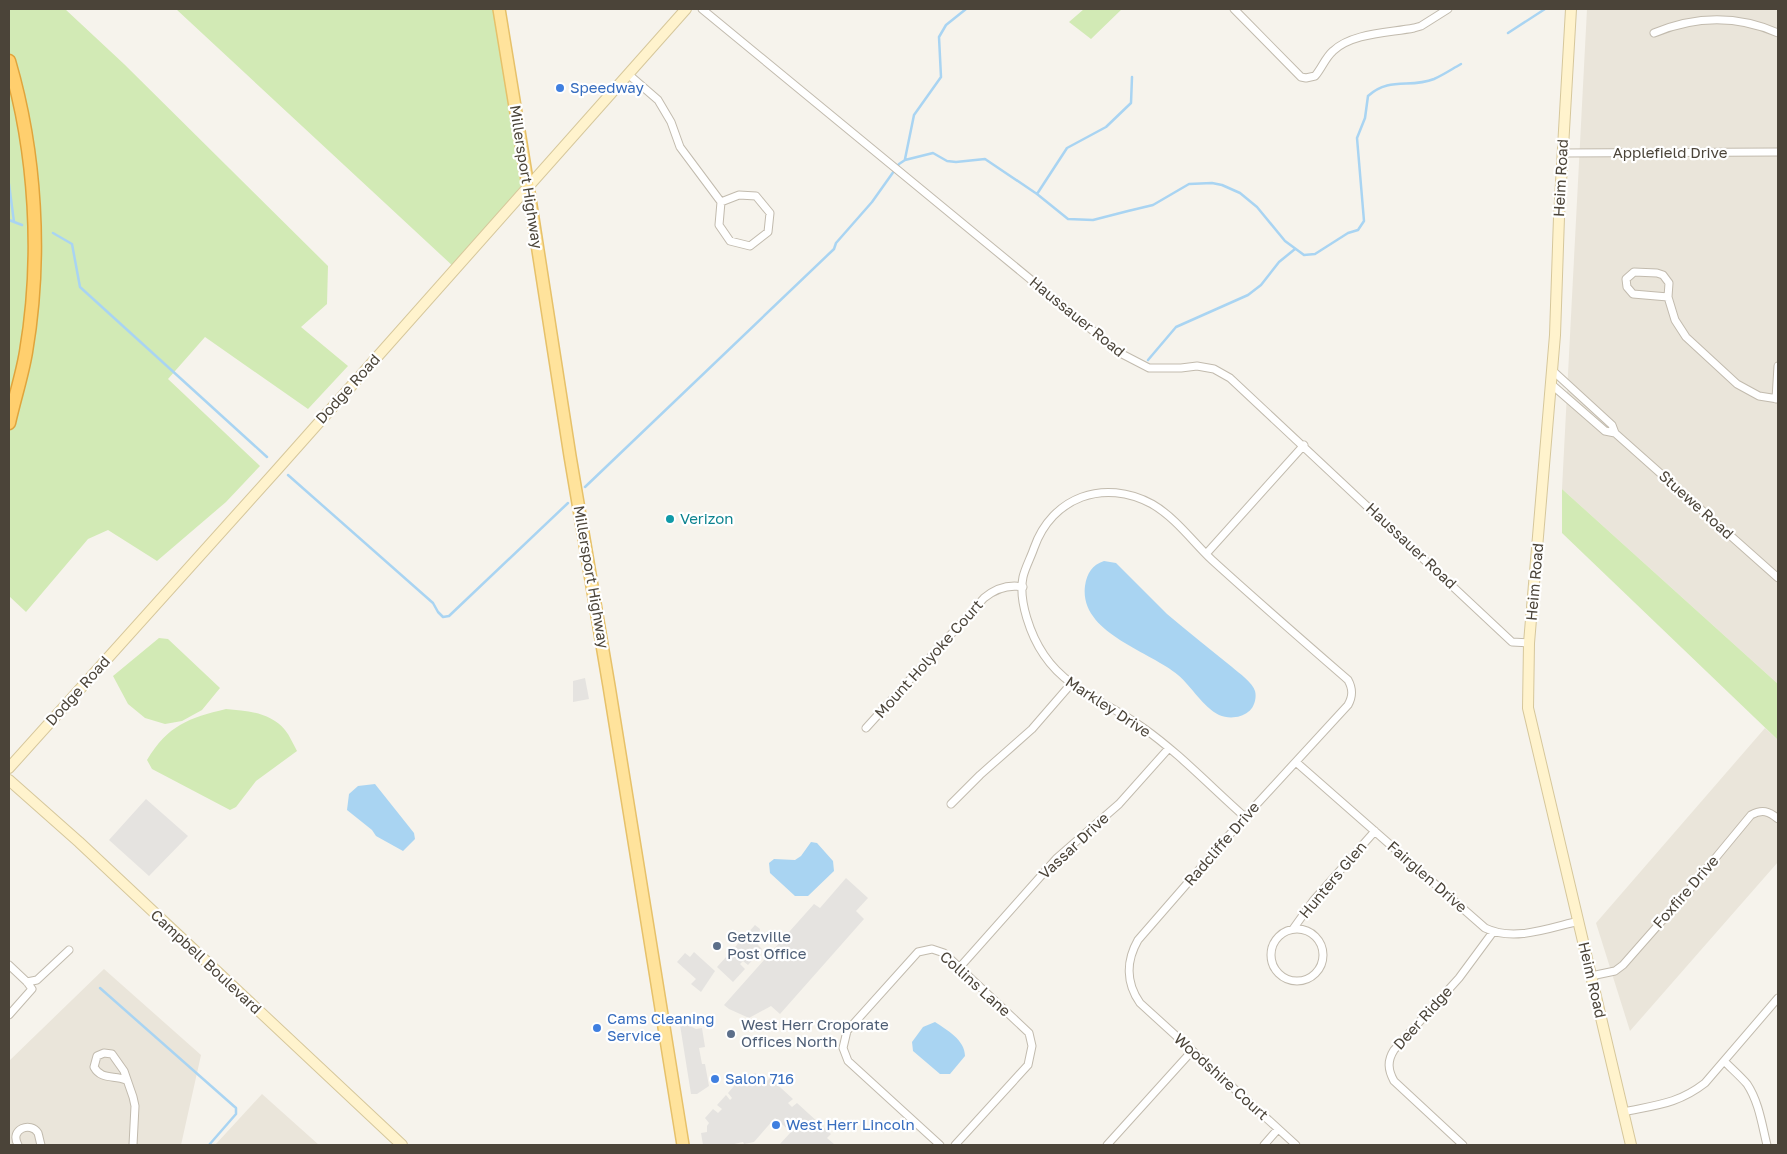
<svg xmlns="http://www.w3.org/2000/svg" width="1787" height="1154" viewBox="0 0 1787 1154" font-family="'Golos Text',sans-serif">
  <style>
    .residential { fill: #eae5da }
    .green { fill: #d2eab5 }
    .parking { fill: #e5e3e0 }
    .water { fill: #a9d4f2 }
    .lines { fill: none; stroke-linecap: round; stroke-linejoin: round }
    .stream { stroke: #a9d4f2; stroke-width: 2.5 }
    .street-casing { stroke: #c2bbae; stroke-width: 9 }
    .secondary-casing { stroke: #d6c79b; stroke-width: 12 }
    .primary-casing { stroke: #e6c16a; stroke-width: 14 }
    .highway-casing { stroke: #e0a43c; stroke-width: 15 }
    .street { stroke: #fff; stroke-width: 7 }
    .secondary { stroke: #fff3cd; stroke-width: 10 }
    .primary { stroke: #ffe39c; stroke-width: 11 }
    .highway { stroke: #ffcf6e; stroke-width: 12 }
    .shop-dot { fill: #3f7fe0; stroke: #fff; stroke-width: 2 }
    .culture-dot { fill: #0f9aa8; stroke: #fff; stroke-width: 2 }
    .service-dot { fill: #5c6f8a; stroke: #fff; stroke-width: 2 }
    .labels { text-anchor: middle; stroke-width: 4.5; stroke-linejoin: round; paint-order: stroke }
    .shop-label { font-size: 15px; fill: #366cbe; stroke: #fff; text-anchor: start }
    .street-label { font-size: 15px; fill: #4b4439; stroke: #fff }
    .culture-label { font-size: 15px; fill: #0d838f; stroke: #fff; text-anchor: start }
    .service-label { font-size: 15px; fill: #4e5e75; stroke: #fff; text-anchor: start }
  </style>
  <rect width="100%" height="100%" fill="#f6f3ec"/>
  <path class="residential" d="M1587 9H1778V684L1562 489Z
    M1765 728 1778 740V862L1630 1031 1596 923Z
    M104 969 201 1055 181 1145H9V1061Z
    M262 1094 319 1145H215Z"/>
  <path class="green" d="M9 9H65L124 64 328 266 327 304 301 327 348 366 308 409 205 337 168 379 260 466 226 502 157 561 108 530 88 539 26 612 9 596Z
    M176 9H499L528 186 455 268Z
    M1084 9H1122L1091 39 1069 22Z
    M1562 489 1778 684V740L1562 533Z
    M159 638 168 639 220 688 202 710 182 721 165 724 145 718 128 704 113 676Z
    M226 709C247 711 270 712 285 730 290 736 293 744 297 751L256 781 236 807 230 810 152 769 147 760C168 725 189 718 226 709Z"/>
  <path class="parking" d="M585 678 589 699 573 702V681Z
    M146 799 188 836 149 876 109 840Z
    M846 878 868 898 856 911 864 919 780 1014 771 1006 749 1018 729 1009 724 1005 814 904 820 908Z
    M755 925 760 929 758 945 762 949 748 965 743 961 740 964 745 969 733 982 717 967Z
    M694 952 715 971 701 992 691 984 696 979 677 962 685 953 690 957Z
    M686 1024 696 1029 702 1028 705 1047 699 1048 702 1064H705L709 1086 697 1094H691L680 1025Z
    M746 1072 751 1077 755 1073 765 1083 770 1078 793 1099 788 1103 792 1107 797 1103 831 1134 827 1138 834 1144 779 1145 791 1132 775 1118 754 1142 744 1144 743 1142 730 1145H703L701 1133 707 1132V1126L709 1123 705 1118 713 1109 718 1113 722 1109 717 1105 726 1095 730 1100 732 1098 728 1093Z"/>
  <path class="water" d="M1104 561 1116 563C1133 580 1150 597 1167 614 1188 632 1210 649 1232 667 1239 673 1253 683 1255 691 1257 698 1254 708 1248 712 1241 718 1228 719 1219 715 1203 707 1192 687 1178 675 1150 651 1079 633 1085 586 1087 573 1092 565 1104 561Z
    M375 784 414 833 415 839 403 851 376 836 372 830 347 810 349 794 358 786Z
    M811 842 817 843 833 861 834 871 808 896H795L770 873 769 863 774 859 795 860 801 856Z
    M935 1022C947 1030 965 1040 965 1056L950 1074H940L913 1051 912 1042 923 1027Z"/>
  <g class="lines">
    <path class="stream" d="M1508 33 1545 9
      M905 159 914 115 941 77 939 37 946 25 966 9
      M9 184 14 222
      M1037 194 1067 148 1106 127 1131 103 1132 77
      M9 220 22 225
      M53 233 72 244 80 287 267 457
      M1148 360 1176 327 1248 295 1261 285 1279 262 1295 249
      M288 475 433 603 438 612 443 617 449 616 568 503
      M585 487 834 249 836 243 872 202 899 164 905 160 933 153 947 161 956 162 985 159 1037 194 1068 219 1093 220 1128 211 1153 205 1189 184 1212 183 1222 185 1240 193 1257 207 1285 241 1304 255 1315 254 1348 233 1358 230 1364 221 1357 138 1365 118 1368 96C1390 76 1410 89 1434 79 1443 75 1452 69 1461 64
      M100 988 236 1108V1114L209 1145"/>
    <defs>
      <path id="street" d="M702 9 1120 353 1149 368H1181L1197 366 1214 369 1230 378 1512 642 1529 643
        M1234 9 1301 77 1306 78 1315 76C1322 68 1325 58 1333 51 1352 33 1388 33 1414 28L1421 26 1448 9
        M1654 33C1695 16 1737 15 1778 33
        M628 74 658 100 671 122 680 147 721 202 719 225 730 241 750 246 768 232 770 213 756 196 739 195 721 202
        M1562 153 1778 152
        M1668 297 1633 294 1627 287 1626 279 1634 272 1657 273 1663 275 1669 283 1668 297 1675 320 1686 337 1737 384 1759 396 1778 399
        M1552 370 1612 425 1615 433 1778 578
        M1551 384 1605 431 1615 433
        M1776 399 1778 366
        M1206 554 1304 445
        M866 728 984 598C995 589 1008 584 1023 587
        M1296 762 1485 928C1514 942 1549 928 1579 921
        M951 804 980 775 1032 729 1071 684
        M1245 817C1211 787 1179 753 1142 727 1109 703 1068 691 1044 655 1031 636 1018 601 1023 577 1025 568 1031 557 1034 548 1052 497 1104 478 1152 504 1176 518 1193 542 1212 560 1257 601 1302 640 1348 680 1353 689 1353 696 1348 705L1245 817 1138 940C1126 961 1126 983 1140 1003L1296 1145
        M1271 955a26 26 0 1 1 52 0a26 26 0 1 1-52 0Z
        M1293 929 1313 901 1375 831
        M9 965 27 982 32 989 9 1015
        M960 967 1056 859 1119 804 1169 748
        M1591 976 1615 971 1623 965 1689 890 1751 815C1762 809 1769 811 1778 819
        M27 982 37 980 69 950
        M1724 1061C1732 1069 1740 1076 1747 1084 1759 1102 1762 1125 1767 1145
        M126 1080C114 1075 101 1080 94 1067L97 1056 104 1053 112 1054 124 1071 133 1097 135 1106 133 1145
        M1623 1112C1656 1105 1678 1104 1705 1083L1778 998
        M18 1145C9 1129 31 1121 38 1133 39 1136 40 1142 41 1145
        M940 1145 848 1061 843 1048 847 1031 918 952 932 949 944 953 1029 1033 1032 1046 1028 1065 955 1145
        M1107 1145 1192 1051
        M1264 1145 1278 1129
        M1463 1145 1394 1081C1388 1070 1387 1061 1394 1050L1459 978 1493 932"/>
      <path id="secondary" d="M1571 9 1559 217 1555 335 1529 643 1528 708 1631 1145
        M9 768 275 472 686 9
        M9 780 79 842 402 1145"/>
      <path id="primary" d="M499 9 528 186 570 456 609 686 683 1145"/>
      <path id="highway" d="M9 61C36 153 42 258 26 352 22 376 14 400 9 423"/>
    </defs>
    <use href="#street" class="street-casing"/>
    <use href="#secondary" class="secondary-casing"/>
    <use href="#primary" class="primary-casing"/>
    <use href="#highway" class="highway-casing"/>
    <use href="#street" class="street"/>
    <use href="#secondary" class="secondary"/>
    <use href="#primary" class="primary"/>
    <use href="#highway" class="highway"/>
  </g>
  <g class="shop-dot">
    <circle cx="560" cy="88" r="5"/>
    <circle cx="597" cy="1028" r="5"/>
    <circle cx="715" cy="1079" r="5"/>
    <circle cx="776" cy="1125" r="5"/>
  </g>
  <circle class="culture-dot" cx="670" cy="519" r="5"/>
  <g class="service-dot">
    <circle cx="717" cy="946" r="5"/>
    <circle cx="731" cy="1034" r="5"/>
  </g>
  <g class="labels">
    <g class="shop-label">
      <text x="570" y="93">Speedway</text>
      <text x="607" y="1024">Cams Cleaning<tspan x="607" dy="17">Service</tspan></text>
      <text x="725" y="1084">Salon 716</text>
      <text x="786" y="1130">West Herr Lincoln</text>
    </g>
    <g class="street-label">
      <text x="1670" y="158">Applefield Drive</text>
      <text transform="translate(526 177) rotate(81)" y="5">Millersport Highway</text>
      <text transform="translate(1561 178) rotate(-87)" y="5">Heim Road</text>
      <text transform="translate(1077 317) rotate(39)" y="5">Haussauer Road</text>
      <text transform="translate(348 389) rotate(-48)" y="5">Dodge Road</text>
      <text transform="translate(1696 505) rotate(42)" y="5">Stuewe Road</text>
      <text transform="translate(1411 546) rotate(43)" y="5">Haussauer Road</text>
      <text transform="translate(591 577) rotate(80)" y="5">Millersport Highway</text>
      <text transform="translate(1535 582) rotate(-85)" y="5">Heim Road</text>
      <text transform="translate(929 659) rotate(-48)" y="5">Mount Holyoke Court</text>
      <text transform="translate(78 691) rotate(-48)" y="5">Dodge Road</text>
      <text transform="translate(1108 707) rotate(33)" y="5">Markley Drive</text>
      <text transform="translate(1222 844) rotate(-49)" y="5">Radcliffe Drive</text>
      <text transform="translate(1074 846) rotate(-43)" y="5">Vassar Drive</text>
      <text transform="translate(1427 877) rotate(41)" y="5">Fairglen Drive</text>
      <text transform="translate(1333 880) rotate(-50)" y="5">Hunters Glen</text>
      <text transform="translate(1686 892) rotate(-49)" y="5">Foxfire Drive</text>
      <text transform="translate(206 962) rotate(43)" y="5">Campbell Boulevard</text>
      <text transform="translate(1592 980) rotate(77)" y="5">Heim Road</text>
      <text transform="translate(975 984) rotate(42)" y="5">Collins Lane</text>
      <text transform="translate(1423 1018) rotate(-48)" y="5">Deer Ridge</text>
      <text transform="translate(1221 1077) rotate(42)" y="5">Woodshire Court</text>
    </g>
    <g class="culture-label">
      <text x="680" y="524">Verizon</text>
    </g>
    <g class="service-label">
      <text x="727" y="942">Getzville<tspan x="727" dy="17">Post Office</tspan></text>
      <text x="741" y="1030">West Herr Croporate<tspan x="741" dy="17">Offices North</tspan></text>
    </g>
  </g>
  <rect width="1787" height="1154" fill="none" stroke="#4b4439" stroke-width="20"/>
</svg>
